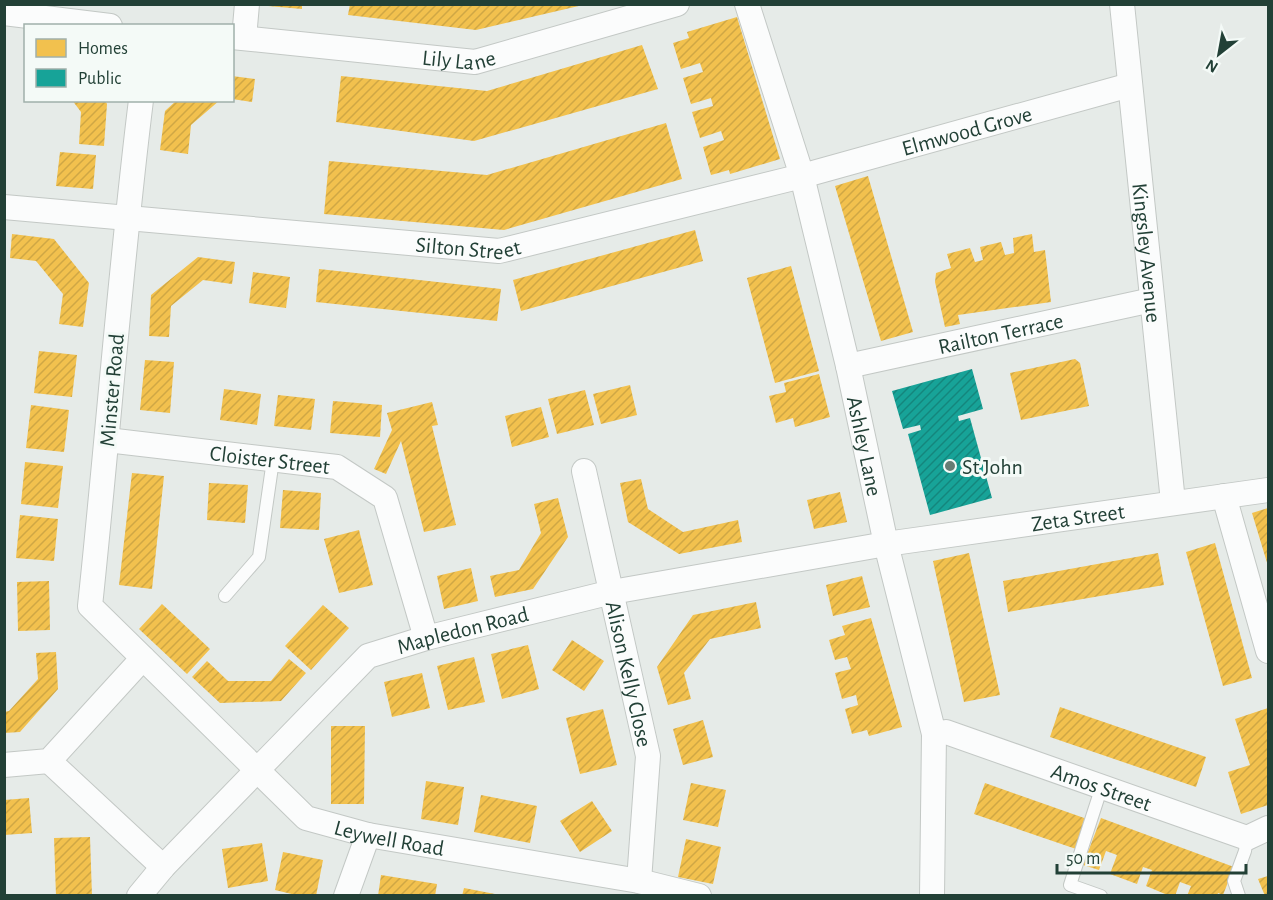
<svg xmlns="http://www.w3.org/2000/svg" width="1273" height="900" viewBox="0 0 1273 900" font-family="'Alegreya Sans',sans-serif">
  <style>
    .homes { fill: url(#homes-hatch) }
    .public { fill: url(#public-hatch) }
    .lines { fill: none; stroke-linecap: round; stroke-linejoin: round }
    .service-casing { stroke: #c3c8c5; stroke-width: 14 }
    .minor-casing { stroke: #c3c8c5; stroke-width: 26 }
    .service { stroke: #fbfcfc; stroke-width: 12 }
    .minor { stroke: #fbfcfc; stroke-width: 24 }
    .poi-dot { fill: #677c74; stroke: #f4faf7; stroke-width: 2 }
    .labels { text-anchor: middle; stroke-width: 6; stroke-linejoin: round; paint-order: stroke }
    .street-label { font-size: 22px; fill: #224036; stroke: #f4faf7 }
    .poi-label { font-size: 22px; fill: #224036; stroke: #f4faf7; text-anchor: start }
  </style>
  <defs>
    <pattern id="homes-hatch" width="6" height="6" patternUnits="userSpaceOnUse" patternTransform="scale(1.5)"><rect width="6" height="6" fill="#f2c14e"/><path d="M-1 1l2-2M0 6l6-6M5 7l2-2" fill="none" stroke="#cfa745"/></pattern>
    <pattern id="public-hatch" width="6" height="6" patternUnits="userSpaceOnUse" patternTransform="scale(1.5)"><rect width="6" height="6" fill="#17a398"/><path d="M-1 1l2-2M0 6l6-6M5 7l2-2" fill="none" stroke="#14867d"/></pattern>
  </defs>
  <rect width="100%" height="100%" fill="#e6ebe8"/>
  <path class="homes" d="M268 4H302V9L268 6Z
    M350 4H583V5L476 30 348 15Z
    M737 17 780 159 730 174 729 170 711 175 703 147 724 140 721 131 700 138 692 112 713 106 711 98 691 104 683 78 703 72 700 63 681 69 673 43 689 38 687 32Z
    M642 45 658 89 474 141 336 122 341 76 487 91Z
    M232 76 255 79 252 102 232 99Z
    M72 100H105L107 104 104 146 79 144 81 112Z
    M177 100H220L191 125 188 154 160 150 165 111Z
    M666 123 682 179 504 230 324 214 329 161 487 175Z
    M60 152 96 155 93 189 56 186Z
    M868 176 913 332 881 341 835 186Z
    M695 230 703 261 521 311 513 280Z
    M12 234 54 239 89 283 83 327 59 324 63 294 36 261 10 258Z
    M1032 234 1034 252 1045 250 1051 302 958 315 960 324 945 327 935 282 936 273 951 268 947 254 970 248 975 262 983 260 980 247 1001 242 1005 255 1014 253 1013 238Z
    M198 257 235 262 232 284 203 280 171 306 169 337 149 336 151 295Z
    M791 266 819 371 775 383 747 278Z
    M319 269 501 289 497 321 316 302Z
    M253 272 290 277 286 308 249 303Z
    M39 351 77 355 72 397 34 393Z
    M1075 359 1080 363 1089 406 1021 420 1010 373Z
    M145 360 174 362 170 413 140 410Z
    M819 374 830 417 795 427 793 418 776 423 769 396 786 392 784 383Z
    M630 385 637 415 601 424 593 394Z
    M224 389 261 394 257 425 220 420Z
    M585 390 594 425 557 434 548 399Z
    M278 395 315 399 311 430 274 426Z
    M333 401 382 405 380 437 330 433Z
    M432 402 438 425 432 426 456 525 424 532 401 441 386 474 374 469 392 430 387 413Z
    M31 405 69 410 64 452 26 448Z
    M541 407 549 437 512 447 505 416Z
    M25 462 63 466 58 508 21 504Z
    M132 473 164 476 152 589 119 585Z
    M641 479 648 509 683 532 738 520 742 542 679 554 628 522 620 483Z
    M209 483 248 485 245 523 207 520Z
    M283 490 321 493 319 530 280 528Z
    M840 492 847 522 814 529 807 500Z
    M558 498 568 537 533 589 495 597 490 576 519 570 541 533 534 504Z
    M1268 508V566L1252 513Z
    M20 515 58 519 54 561 16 558Z
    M359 530 373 585 339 593 324 539Z
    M1215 543 1252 678 1223 686 1186 552Z
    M969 553 1000 695 964 702 933 561Z
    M1158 553 1164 585 1008 612 1003 581Z
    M471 568 478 601 444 609 437 576Z
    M862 576 870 607 833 616 826 585Z
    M49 581 50 630 18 631 17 582Z
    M756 602 761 628 710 639 684 673 691 699 668 705 657 667 693 615Z
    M162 604 210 649 187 674 139 629Z
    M323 605 349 628 311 670 285 646Z
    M871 618 902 727 869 736 867 730 852 734 845 709 858 705 856 695 842 699 835 673 851 669 847 657 835 660 829 640 845 635 842 626Z
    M572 640 604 661 584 691 552 670Z
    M528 645 539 689 502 699 491 654Z
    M56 652 58 689 20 732 4 733V712L9 711 38 679 36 653Z
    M474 657 485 702 448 710 437 666Z
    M289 659 306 673 281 701 220 703 192 677 207 661 228 681H271Z
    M422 673 430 708 392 717 384 682Z
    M1060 707 1206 757 1196 787 1050 737Z
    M1268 708V805L1241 814 1228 772 1250 765 1235 719Z
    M603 709 617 765 580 774 566 718Z
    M703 720 713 757 683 765 673 729Z
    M331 726H365L364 804H331Z
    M426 781 464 787 458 825 421 819Z
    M691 783 726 790 718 827 683 820Z
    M985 783 1087 819 1076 849 974 814Z
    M481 795 537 806 530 843 474 832Z
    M29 798 32 833 4 835V800Z
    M592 801 612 831 580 852 560 821Z
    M1101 818 1234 867 1223 895 1218 893 1217 896H1187L1191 886 1180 882 1175 896H1170L1146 886 1152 870 1143 867 1137 884 1110 874 1117 855 1106 851 1099 870 1083 865Z
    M90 837 92 896H56L54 838Z
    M686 839 721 847 713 884 678 877Z
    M262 843 268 881 228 888 222 849Z
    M283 852 323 860 316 896H300L275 890Z
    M381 875 437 884 435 896H378Z
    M1268 876V896H1265L1258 879Z
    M464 888 495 894V896H462Z"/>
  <path class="public" d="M972 369 983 409 958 416 959 421 970 418 992 498 930 515 908 434 921 430 920 425 903 429 892 391Z"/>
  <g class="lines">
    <defs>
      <path id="service" d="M225 596 259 557 273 460
        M1101 896 1070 885 1102 786
        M1239 896 1234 881 1245 851 1247 838"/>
      <g id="minor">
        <path id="s1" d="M747 4 802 176 848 366 886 544 934 734 932 896"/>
        <path id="s2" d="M1122 4 1173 502"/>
        <path d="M4 13 110 26"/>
        <path id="s3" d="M232 37 475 62 677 4"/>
        <path d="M244 38 247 4"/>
        <path id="s4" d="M141 100C120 269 108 437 90 606L306 818 368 835 639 881 699 896"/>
        <path id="s5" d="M4 207 499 251 802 176 1130 85"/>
        <path id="s6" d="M848 366 1152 300"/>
        <path id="s7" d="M107 440 337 467 385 498 426 638"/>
        <path id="s8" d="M584 471 648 756 639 881"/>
        <path d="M1224 496 1268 651"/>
        <path id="s9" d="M934 734 946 732 1247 838 1268 828"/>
        <path d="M49 761 163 867"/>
        <path d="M4 765 49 761 143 658"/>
        <path id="s10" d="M139 896 163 867 368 656 426 638 612 592 886 544 1268 490"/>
        <path d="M346 896 368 835"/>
      </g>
    </defs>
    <use href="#service" class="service-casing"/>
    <use href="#minor" class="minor-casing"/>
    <use href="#service" class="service"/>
    <use href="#minor" class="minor"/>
  </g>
  <circle class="poi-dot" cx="950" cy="466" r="6"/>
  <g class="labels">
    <g class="street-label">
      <text dy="8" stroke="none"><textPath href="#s3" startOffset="228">Lily Lane</textPath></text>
      <text dy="8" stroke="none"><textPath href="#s5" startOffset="980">Elmwood Grove</textPath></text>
      <text dy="8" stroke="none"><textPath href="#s5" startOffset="466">Silton Street</textPath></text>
      <text dy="8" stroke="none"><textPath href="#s2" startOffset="250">Kingsley Avenue</textPath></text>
      <text dy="8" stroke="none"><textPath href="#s6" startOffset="156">Railton Terrace</textPath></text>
      <text transform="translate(111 390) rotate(-85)" y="8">Minster Road</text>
      <text dy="8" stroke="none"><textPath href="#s1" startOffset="458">Ashley Lane</textPath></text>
      <text dy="8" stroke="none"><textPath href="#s7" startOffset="164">Cloister Street</textPath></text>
      <text dy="8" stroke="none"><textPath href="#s10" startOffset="1056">Zeta Street</textPath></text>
      <text dy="8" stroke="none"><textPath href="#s10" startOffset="430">Mapledon Road</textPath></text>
      <text dy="8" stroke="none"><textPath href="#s8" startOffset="208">Alison Kelly Close</textPath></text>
      <text dy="8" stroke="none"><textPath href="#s9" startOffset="177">Amos Street</textPath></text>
      <text dy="8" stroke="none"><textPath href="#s4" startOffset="897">Leywell Road</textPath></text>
    </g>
    <g class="poi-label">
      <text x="962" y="474">St John</text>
    </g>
  </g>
  <rect width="1273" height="900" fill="none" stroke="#224036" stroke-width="12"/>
  <rect x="24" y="24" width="210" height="78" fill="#f4faf7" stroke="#a0b0aa" stroke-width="1.5"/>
  <rect x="36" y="39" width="30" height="18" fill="#f2c14e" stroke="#a0b0aa" stroke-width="1.5"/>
  <text x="78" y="54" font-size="18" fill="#224036">Homes</text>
  <rect x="36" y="69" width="30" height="18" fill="#17a398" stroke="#a0b0aa" stroke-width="1.5"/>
  <text x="78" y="84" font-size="18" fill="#224036">Public</text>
  <g transform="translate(1219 54) rotate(211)" stroke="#f4faf7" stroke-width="4.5" paint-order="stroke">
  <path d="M0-4.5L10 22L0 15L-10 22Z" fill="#224036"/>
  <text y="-9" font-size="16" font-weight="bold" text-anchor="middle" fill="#224036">N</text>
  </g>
  <path d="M1057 864v9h189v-9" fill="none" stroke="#224036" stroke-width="3"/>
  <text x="1066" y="864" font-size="18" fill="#224036" stroke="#f4faf7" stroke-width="4.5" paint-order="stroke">50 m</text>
</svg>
